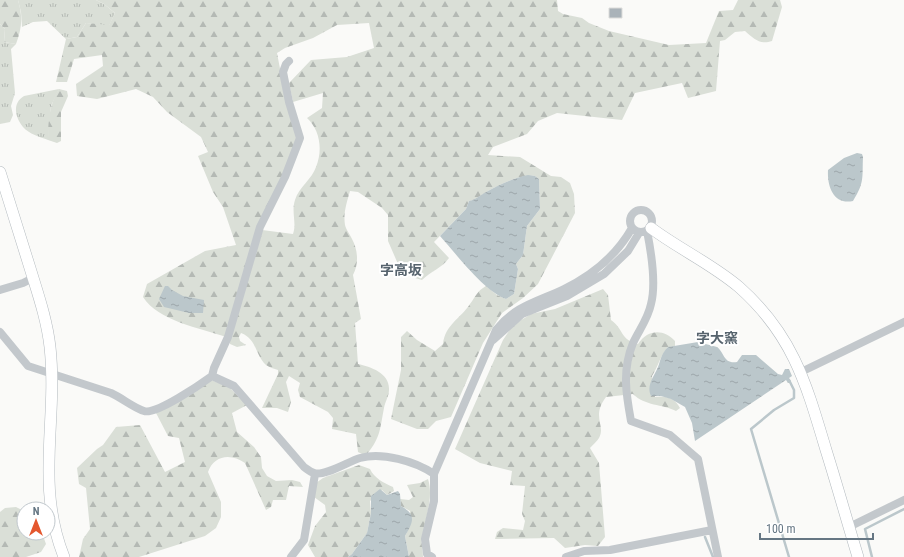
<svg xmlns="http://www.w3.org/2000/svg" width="904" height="557" viewBox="0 0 904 557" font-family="'Roboto Condensed','Noto Sans JP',sans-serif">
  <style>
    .grass { fill: url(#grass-tufts) }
    .forest { fill: url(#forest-firs) }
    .water { fill: url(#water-ripples) }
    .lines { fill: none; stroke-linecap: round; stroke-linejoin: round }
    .stream { stroke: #bbc7cb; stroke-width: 2.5 }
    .building { fill: #aab3b9; stroke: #dcdcda }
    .secondary-casing { stroke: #b3babf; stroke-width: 12 }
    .street { stroke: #c3c8cc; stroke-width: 8 }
    .secondary { stroke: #fff; stroke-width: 11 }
    .labels { text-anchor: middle; stroke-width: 4; stroke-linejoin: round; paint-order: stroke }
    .quarter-label { font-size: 14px; font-weight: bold; fill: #57646e; stroke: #fff }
  </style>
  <defs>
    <pattern id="grass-tufts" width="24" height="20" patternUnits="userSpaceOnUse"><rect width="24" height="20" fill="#dadfd7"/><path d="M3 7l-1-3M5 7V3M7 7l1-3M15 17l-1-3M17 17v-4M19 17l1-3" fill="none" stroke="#b4b9b4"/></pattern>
    <pattern id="forest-firs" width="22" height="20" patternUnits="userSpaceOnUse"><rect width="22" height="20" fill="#dadfd7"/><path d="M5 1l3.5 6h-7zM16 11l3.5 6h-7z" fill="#b4b9b4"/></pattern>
    <pattern id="water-ripples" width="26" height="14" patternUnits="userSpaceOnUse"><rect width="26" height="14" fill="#bbc7cb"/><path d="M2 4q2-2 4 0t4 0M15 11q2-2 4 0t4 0" fill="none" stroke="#9ca6aa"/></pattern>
  </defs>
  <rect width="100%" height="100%" fill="#fafaf8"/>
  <path class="grass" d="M18 0H96L104 4 115 13 109 26 86 23 77 37 66 39 47 21 33 22 22 27 21 12Z
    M0 24 5 29 4 42 16 44 11 49 15 93 11 106 13 115 10 122 0 124Z
    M59 89 51 106 48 140C40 137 29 134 23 127 15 117 12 103 24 96Z"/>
  <path class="forest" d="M0 0H18C23 17 22 28 16 44L4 42 5 29 0 24Z
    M96 0H557L558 11 563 14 582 18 589 23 609 31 669 45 706 43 719 11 733 10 738 0H780L782 7 772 41C760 45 754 39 745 31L735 32 725 40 720 41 716 91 688 98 682 83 635 93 622 120 557 113 538 121 527 134 493 147 488 155 520 157 551 176 561 177 570 183 574 194 575 213 538 284 523 298 502 313 483 343 451 417 436 421 428 429H417L391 419 401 370V337L407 331 417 340 435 351 443 344C445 325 460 319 470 304 476 296 477 291 486 286L497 295 506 299 514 294 518 269 516 264 523 255 527 226 540 209 539 179 535 176C521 174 500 184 488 191 481 195 477 199 469 201L466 209 434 242 449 258C442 268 431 271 422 280L415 278 408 265 398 264 388 241V215L382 208 358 192 350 191C347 202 343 213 345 225 346 230 350 234 352 239 358 250 359 264 353 275L361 319 355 323 358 364C371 367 390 373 389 390 389 396 385 402 384 408 380 428 381 437 367 454H362L358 452 356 434 332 429 333 418 328 412 300 397 298 390 300 383 289 376 286 382 291 402 288 412 277 408H262L278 374V370C274 369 269 367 266 365 255 355 257 339 241 333L239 337 240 341 246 345 237 347 230 344V339L262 230 293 234C297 223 291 212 295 200 299 187 312 179 316 167 323 150 320 130 307 118L322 108 323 93 293 102 289 83 311 60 347 57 374 48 369 23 337 25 313 38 285 48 277 53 286 100 298 138 295 149 258 225 226 337C200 328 158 321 143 297L147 284 205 251 236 245 223 207 213 192 198 156 208 152 201 137 167 112 153 97 136 89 97 99 77 96 76 84 103 66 102 55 74 59 67 82H56L66 39 77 37 86 23 109 25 115 13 104 4Z
    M59 89 67 91 68 96 61 112V141L57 143 48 140C48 123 49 104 59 89Z
    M603 289 608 295 611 320C624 329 620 340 638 344 648 329 664 329 675 341V347H668C660 356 658 367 652 376L655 397C665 395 675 398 680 408L676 411C662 404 645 406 633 394L606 397C591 417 606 425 599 438 597 441 593 445 590 448L599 463 605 537 598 546 585 545 565 548 554 538 495 539 497 532 503 528 523 530 525 521 522 514 525 486 510 485 512 471 480 463 455 449 503 340 513 325 531 314 555 309Z
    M211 380 229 387 247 405 232 413 237 432 254 447 261 457 262 468 267 476 276 481 292 480 300 482 303 487 289 486 286 500H273L271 507 266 510 245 463C231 453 214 455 208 472L221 502V517L216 528 205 536 139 557H79L83 539 90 529 86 488 79 484 77 468 97 449 103 445 116 427 140 425 165 472 185 462 179 438 168 436 156 413Z
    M359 465 370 469C374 478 384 483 393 487L394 491 387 495 382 490 370 501 371 513 367 533 352 554 348 557H315L308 545 315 526 326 512 325 505 314 497 316 483 323 478Z
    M428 479C434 499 425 518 422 538 421 544 423 551 423 557H409L405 536 409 528 410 511 401 506 400 499 409 500 413 497 407 485 420 483Z
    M16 507 24 511V533H42L46 544 41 552 26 557H0V512L5 508Z"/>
  <path class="water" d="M857 153 862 154 863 157C862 177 865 182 853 201 834 205 827 187 828 170L844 158Z
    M528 175 535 176 539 179 540 209 527 226 523 255 516 264 518 269 514 294 506 299C484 291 457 255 440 236L466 209 469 201C477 199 480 195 488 191 498 185 516 177 528 175Z
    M165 286H168L172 290 183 296 204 300 203 313H189L164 307 159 299Z
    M698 342 717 347C725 353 723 364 737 362L742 355H756L778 374 782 375 785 369H789L792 376 789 378 791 381 788 383 786 380 695 441 692 423 685 407 671 399 661 396H651C646 385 654 377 658 367 661 359 661 354 668 347Z
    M380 489 387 495 398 491 400 494 401 506C417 515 413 522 405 536L409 557H348L352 554 367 533 371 513V496Z"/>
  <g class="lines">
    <path class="stream" d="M789 380 794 390V398L774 410 751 429 789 557
      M705 537 713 557
      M872 557 865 529 904 509"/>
  </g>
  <path class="building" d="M609 8H622V18H609Z"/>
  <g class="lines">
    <defs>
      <path id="secondary" d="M0 172C10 204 20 236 30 268 38 294 47 320 50 347 58 421 35 484 64 557
        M651 228C679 249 712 264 739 287 793 335 806 383 826 450 837 485 847 521 858 557"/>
    </defs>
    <use href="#secondary" class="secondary-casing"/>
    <path class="street" d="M630 221a11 11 0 1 1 22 0a11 11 0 1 1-22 0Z
      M647 231C651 251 656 285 651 304 648 319 639 330 633 343 622 370 626 394 631 421L670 435 698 459 718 557
      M0 290 23 283 33 278
      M0 332 28 366 111 393C122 398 134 408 144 411 156 415 201 384 212 376L214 368 228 337 260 227 285 177 300 138 289 102 283 72 286 64 289 61
      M493 340 522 314 567 296 604 274 628 251 639 233
      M801 372 904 322
      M212 376 234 386 304 467C307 469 310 472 314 473 324 477 349 461 360 458 382 452 415 461 434 474
      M849 527 904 500
      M291 557 304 540 315 474
      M432 557 427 554 425 539 434 501V474L496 330C516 305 537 302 564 289 593 275 616 256 632 228
      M566 557 584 551 610 550 712 530"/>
    <use href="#secondary" class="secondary"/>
  </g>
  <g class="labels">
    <g class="quarter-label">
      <text x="401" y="275">字高坂</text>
      <text x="717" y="343">字大窯</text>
    </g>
  </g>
  <g transform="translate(36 521)"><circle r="19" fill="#ffffff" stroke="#c1c8cd"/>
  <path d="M0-3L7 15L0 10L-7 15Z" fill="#e4572e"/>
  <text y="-6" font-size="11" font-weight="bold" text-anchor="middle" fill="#657683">N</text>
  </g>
  <path d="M760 533v6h113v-6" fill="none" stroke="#657683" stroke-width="2"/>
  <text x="766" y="533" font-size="12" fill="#657683" stroke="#ffffff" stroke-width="3" paint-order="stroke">100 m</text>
</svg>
